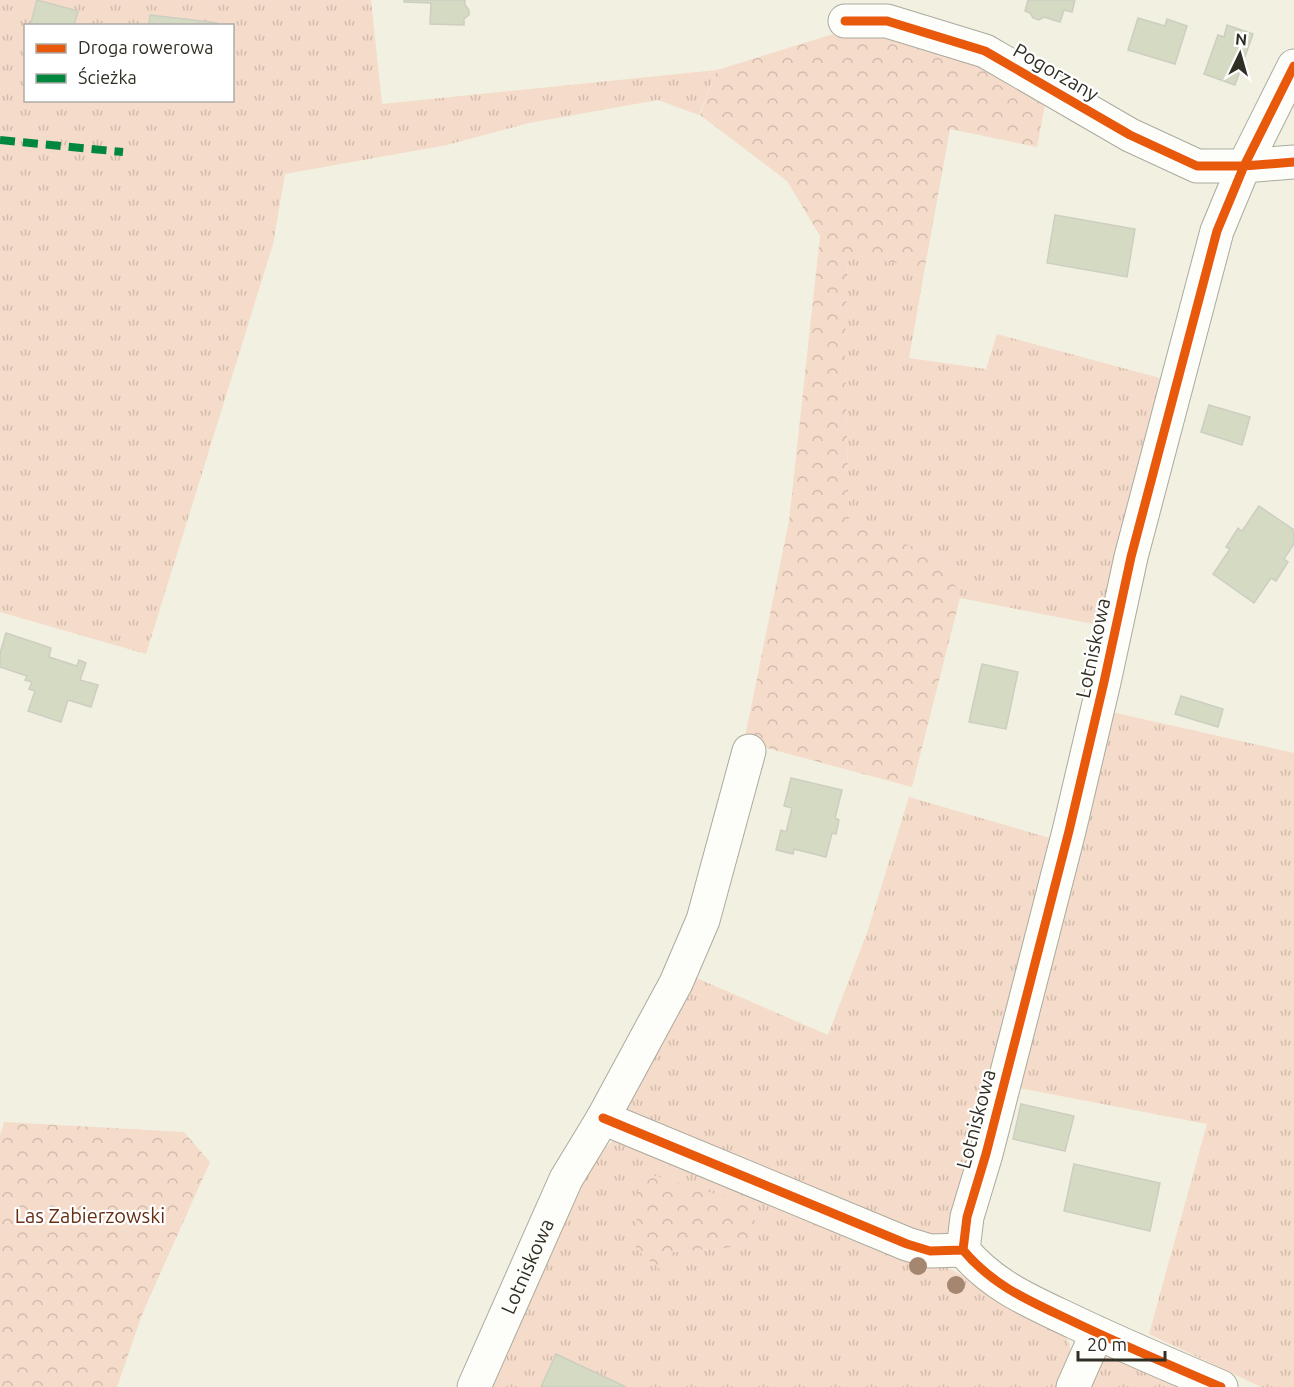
<svg xmlns="http://www.w3.org/2000/svg" width="1294" height="1387" viewBox="0 0 1294 1387" font-family="Ubuntu,sans-serif">
  <style>
    .grass { fill: url(#grass-tufts); fill-rule: evenodd }
    .forest { fill: url(#forest-crowns) }
    .building { fill: #d5dac3; stroke: #cdcec2; stroke-width: 1.5 }
    .lines { fill: none; stroke-linecap: round; stroke-linejoin: round }
    .minor-casing { stroke: #abaa9e; stroke-width: 35 }
    .minor { stroke: #fdfdfa; stroke-width: 33 }
    .quiet { stroke: #00873e; stroke-width: 8; stroke-dasharray: 15 8; stroke-linecap: butt }
    .cycleway-casing { stroke: #fff; stroke-width: 13 }
    .cycleway { stroke: #e8590c; stroke-width: 9 }
    .tree { fill: #a58670 }
    .labels { text-anchor: middle; stroke-width: 4.5; stroke-linejoin: round; paint-order: stroke }
    .street-label { font-size: 20px; fill: #312f24; stroke: #fff }
    .park-label { font-size: 20px; fill: #662f14; stroke: #fff }
  </style>
  <defs>
    <pattern id="grass-tufts" width="24" height="20" patternUnits="userSpaceOnUse" patternTransform="scale(1.5)"><rect width="24" height="20" fill="#f5dbc9"/><path d="M3 7l-1-3M5 7V3M7 7l1-3M15 17l-1-3M17 17v-4M19 17l1-3" fill="none" stroke="#d2bcac"/></pattern>
    <pattern id="forest-crowns" width="20" height="18" patternUnits="userSpaceOnUse" patternTransform="scale(1.5)"><rect width="20" height="18" fill="#f5dbc9"/><path d="M2 6a3 3 0 1 1 6 0M12 15a3 3 0 1 1 6 0" fill="none" stroke="#d2bcac"/></pattern>
  </defs>
  <rect width="100%" height="100%" fill="#f2f0e1"/>
  <path class="grass" d="M0 0H371L382 104 717 70 699 115 658 100 529 123 447 145 285 174 273 244 146 654 0 612ZM26 26H232V100H26Z
    M848 255 925 267 909 358 986 369 997 334 1171 381 1104 626 960 598 945 559 849 523 845 352Z
    M1107 711 1294 753V1387H1261L1149 1334 1207 1124 1013 1087Z
    M909 797 1053 839 956 1230 936 1241 627 1119 623 1097 687 974 828 1035 868 930Z
    M614 1140 950 1269 1056 1324C1079 1347 1069 1359 1061 1387H485L591 1160ZM758 1207 749 1246 673 1252Z
    M1102 1353 1199 1387H1084Z"/>
  <path class="forest" d="M869 23 936 41 1046 99 1037 147 950 129 925 267 848 256 845 352 849 523 945 559 960 598 912 787 744 742 789 521 820 236 787 181 700 115 717 70Z
    M4 1122 184 1132 210 1162 143 1312 117 1387H0V1136Z
    M652 1175 758 1207 749 1246 673 1252 662 1271 636 1249 638 1180Z"/>
  <path class="building" d="M37 0 78 11 74 26H30Z
    M404 0H465V5L469 10V15L464 19V25L430 24 431 3 404 2Z
    M1028 0H1075L1072 12 1064 10 1060 22 1044 17 1039 20 1033 18 1030 13 1025 11Z
    M150 15 217 23V26H149Z
    M1138 18 1165 26 1167 19 1187 26 1175 64 1128 50Z
    M1227 25 1253 34 1235 85 1204 74 1218 35 1224 37Z
    M1055 215 1135 229 1127 277 1047 263Z
    M1209 405 1250 417 1242 445 1201 432Z
    M1259 506 1294 530V544L1284 559 1288 562 1276 581 1271 578 1254 603 1213 574 1230 549 1226 547 1238 528 1242 531Z
    M6 633 51 648 49 657 77 666 79 660 86 663 80 680 98 685 91 707 68 700 61 722 28 711 35 691 29 689 32 682 25 680 27 676 0 667V653Z
    M982 664 1018 672 1006 729 969 722Z
    M1181 696 1223 709 1218 727 1175 714Z
    M791 778 842 790 835 818 839 820 836 834 832 833 826 857 794 849 793 854 776 850 781 830 786 832 792 808 784 806Z
    M1021 1104 1074 1116 1065 1151 1013 1139Z
    M1074 1164 1160 1183 1150 1231 1064 1211Z
    M556 1354 626 1387H541Z"/>
  <g class="lines">
    <defs>
      <g id="minor">
        <path d="M845 21H887L985 51 1130 135 1197 166H1244L1294 162"/>
        <path d="M603 1118 907 1244 930 1251 963 1250"/>
        <path id="s1" d="M474 1387 566 1179 603 1118 676 983 703 920 749 751"/>
        <path d="M1073 1387 1097 1333"/>
        <path d="M1221 1387C1172 1366 1122 1345 1074 1322 1032 1302 994 1287 963 1250L967 1217 986 1154 1069 831 1104 682 1131 557 1217 231 1244 166 1294 66"/>
      </g>
    </defs>
    <use href="#minor" class="minor-casing"/>
    <use href="#minor" class="minor"/>
    <path class="quiet" d="M0 140 123 152"/>
    <defs>
      <path id="cycleway" d="M845 21H887L985 51 1130 135 1197 166H1244L1294 162
        M603 1118 907 1244 930 1251 963 1250
        M1221 1387C1172 1366 1122 1345 1074 1322 1032 1302 994 1287 963 1250L967 1217 986 1154 1069 831 1104 682 1131 557 1217 231 1244 166 1294 66"/>
    </defs>
    <use href="#cycleway" class="cycleway-casing"/>
    <use href="#cycleway" class="cycleway"/>
  </g>
  <g class="tree">
    <circle cx="918" cy="1266" r="9"/>
    <circle cx="956" cy="1285" r="9"/>
  </g>
  <g class="labels">
    <g class="street-label">
      <text transform="translate(1056 72) rotate(30)" y="7">Pogorzany</text>
      <text transform="translate(1093 648) rotate(-78)" y="7">Lotniskowa</text>
      <text transform="translate(976 1119) rotate(-75)" y="7">Lotniskowa</text>
      <text dy="7" stroke="none"><textPath href="#s1" startOffset="132">Lotniskowa</textPath></text>
    </g>
    <g class="park-label">
      <text x="90" y="1223">Las Zabierzowski</text>
    </g>
  </g>
  <rect x="24" y="24" width="210" height="78" fill="#ffffff" stroke="#adaca7" stroke-width="1.5"/>
  <rect x="36" y="44" width="30" height="9" fill="#e8590c" stroke="#adaca7" stroke-width="1.5"/>
  <text x="78" y="54" font-size="18" fill="#312f24">Droga rowerowa</text>
  <rect x="36" y="74" width="30" height="9" fill="#00873e" stroke="#adaca7" stroke-width="1.5"/>
  <text x="78" y="84" font-size="18" fill="#312f24">Ścieżka</text>
  <g transform="translate(1240 54) rotate(5)" stroke="#ffffff" stroke-width="4.5" paint-order="stroke">
  <path d="M0-4.5L10 22L0 15L-10 22Z" fill="#312f24"/>
  <text y="-9" font-size="16" font-weight="bold" text-anchor="middle" fill="#312f24">N</text>
  </g>
  <path d="M1078 1351v9h87v-9" fill="none" stroke="#312f24" stroke-width="3"/>
  <text x="1087" y="1351" font-size="18" fill="#312f24" stroke="#ffffff" stroke-width="4.5" paint-order="stroke">20 m</text>
</svg>
